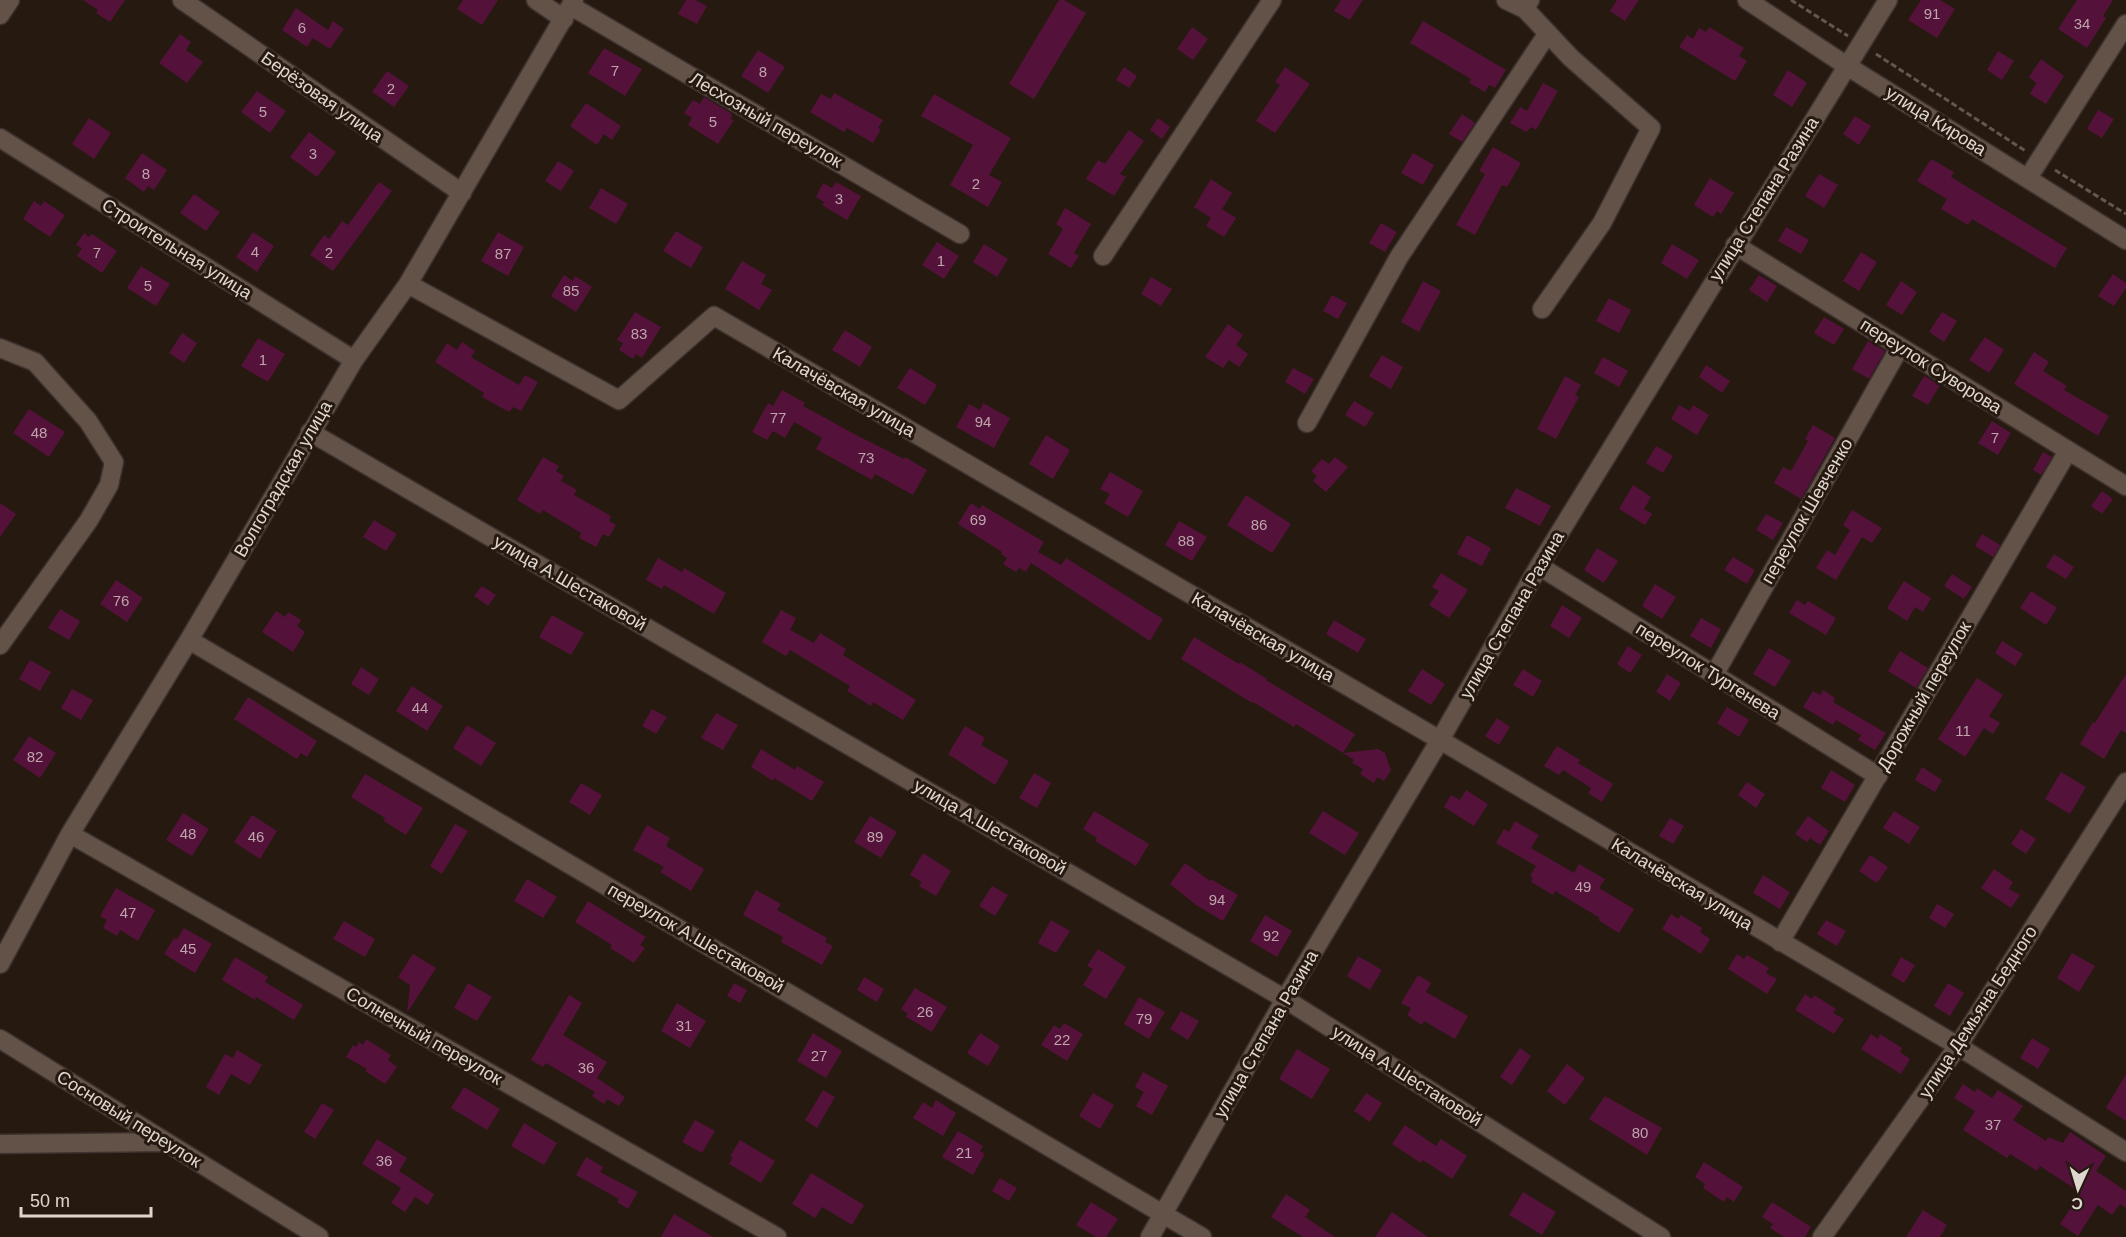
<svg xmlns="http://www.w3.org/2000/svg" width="2126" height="1237" viewBox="0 0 2126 1237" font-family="Arial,sans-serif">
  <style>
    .building { fill: #54123b }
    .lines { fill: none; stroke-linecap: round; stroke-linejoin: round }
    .minor-casing { stroke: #3d322f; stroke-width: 21 }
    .path { stroke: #63574e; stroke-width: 3; stroke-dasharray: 6 3; stroke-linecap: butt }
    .minor { stroke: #625248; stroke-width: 18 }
    .labels { text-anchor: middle; stroke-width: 6; stroke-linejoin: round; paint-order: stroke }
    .number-label { font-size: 15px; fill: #bda5ab }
    .street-label { font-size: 18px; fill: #e0d6d0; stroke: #261910 }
  </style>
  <rect width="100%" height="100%" fill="#261910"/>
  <path class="building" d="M83 0H125L110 22 96 13 98 10Z
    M463 0H498L482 25 457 9Z
    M686 0H695L707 6 697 24 678 14Z
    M1059 0H1064L1086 13 1034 99 1009 84Z
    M1341 0H1363L1350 20 1334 11Z
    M1617 0H1639L1625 21 1610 11Z
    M1921 0H1940L1955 9 1937 38 1908 20Z
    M2077 0H2113L2103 16 2106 18 2087 48 2058 29Z
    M296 8 328 30 333 21 344 29 330 49 313 38 307 47 282 30Z
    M1423 21 1506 70 1495 88 1489 85 1485 92 1469 83 1471 79 1410 43Z
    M1192 27 1208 39 1193 60 1177 49Z
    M1709 27 1744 48 1739 56 1747 61 1735 81 1679 47 1687 35 1693 39 1699 28 1706 32Z
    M180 34 191 42 186 50 203 62 187 83 159 63Z
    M604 48 642 69 625 96 588 73Z
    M758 50 785 67 768 93 741 76Z
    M1998 51 2014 61 2002 80 1987 70Z
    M2041 59 2064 76 2046 104 2030 94 2036 83 2029 77Z
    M1124 67 1137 76 1129 88 1116 80Z
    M1285 67 1310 84 1275 133 1256 121 1280 85 1275 82Z
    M1788 70 1807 83 1792 107 1773 95Z
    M387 71 409 86 394 107 372 92Z
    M1543 83 1558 91 1536 130 1531 127 1526 132 1510 123 1520 107 1527 111Z
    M257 91 286 111 270 133 241 112Z
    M834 93 883 120 878 128 881 129 873 143 847 128 844 132 810 112 821 94 831 99Z
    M934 94 1011 138 989 175 1002 182 988 207 950 185 973 145 921 116Z
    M704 97 732 114 731 119 734 120 718 144 688 125 692 118 684 113 693 100 700 104Z
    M586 103 621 126 612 140 604 134 597 145 570 126Z
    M2098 110 2114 119 2102 138 2087 129Z
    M1462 114 1475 123 1462 142 1449 134Z
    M1855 116 1871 126 1859 145 1843 134Z
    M89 118 111 133 94 159 72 144Z
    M1158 118 1170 127 1162 139 1150 130Z
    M1129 130 1144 141 1120 174 1126 177 1114 196 1086 179 1098 160 1105 164Z
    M309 132 336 152 317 177 290 157Z
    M1493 147 1521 163 1507 187 1502 185 1475 235 1456 225 1485 174 1479 171Z
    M142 153 167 170 154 190 148 186 144 192 125 178Z
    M1413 153 1434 165 1423 185 1401 173Z
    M1931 159 1954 172 1951 177 2067 248 2055 268 1972 219 1968 225 1941 209 1947 199 1917 181Z
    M558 161 574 171 561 191 545 181Z
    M1819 174 1838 185 1824 208 1805 196Z
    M1710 178 1734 193 1721 214 1717 211 1713 217 1694 205Z
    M1211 179 1232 193 1222 209 1236 218 1224 237 1206 226 1211 218 1194 207Z
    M379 182 392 191 333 271 310 255 324 235 329 239 342 221 348 225Z
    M836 182 861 196 847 220 822 205 824 202 816 197 823 183 832 188Z
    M601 188 628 204 616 224 589 208Z
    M194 194 220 212 206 231 180 213Z
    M34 201 41 206 44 201 65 215 50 237 23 219Z
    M1065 208 1091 224 1074 253 1079 256 1071 268 1048 254 1063 229 1056 224Z
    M1381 223 1397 232 1385 252 1369 243Z
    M1786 227 1809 240 1801 254 1778 241Z
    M676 231 703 247 691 268 663 251Z
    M253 232 274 246 257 272 236 257Z
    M498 232 524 247 508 276 481 261Z
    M84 233 89 237 92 234 117 251 102 273 77 256 82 248 76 245Z
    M937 242 959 256 944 279 922 265Z
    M984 244 1008 259 997 277 973 262Z
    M1672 244 1699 260 1687 279 1661 263Z
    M1861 252 1877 262 1859 291 1843 281Z
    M742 261 766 275 761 284 772 290 759 310 725 289Z
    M141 266 170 284 156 306 127 288Z
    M2113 274 2126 283V288L2114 306 2098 296Z
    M564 275 573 281 575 276 592 287 576 312 551 296Z
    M1759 275 1777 286 1767 302 1749 290Z
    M1151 277 1172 289 1161 306 1141 294Z
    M1423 281 1441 291 1419 332 1401 322Z
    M1901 281 1917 292 1902 315 1886 305Z
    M1332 295 1347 303 1338 319 1323 311Z
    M1609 298 1631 310 1619 333 1596 321Z
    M635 312 661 327 642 358 636 354 633 359 619 350 623 343 617 340Z
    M1942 312 1957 321 1944 342 1929 332Z
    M1824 317 1844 329 1834 345 1814 333Z
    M1228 324 1243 335 1236 345 1248 354 1239 367 1229 360 1223 368 1205 357Z
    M845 330 872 347 860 367 832 350Z
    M182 333 197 343 184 363 169 353Z
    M1985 337 2004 350 1989 373 1969 360Z
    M258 338 285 354 268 382 241 366Z
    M1868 341 1885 351 1869 379 1852 369Z
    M462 342 475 351 471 357 519 385 525 375 538 382 521 411 513 407 509 412 482 397 484 393 435 362 447 343 457 350Z
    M2034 352 2049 362 2043 371 2067 386 2064 390 2109 416 2098 436 2014 384Z
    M1382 355 1403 367 1391 389 1369 376Z
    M1603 357 1628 371 1619 387 1594 373Z
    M1706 365 1730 381 1722 393 1699 377Z
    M910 368 937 385 925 405 897 388Z
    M1293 368 1314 379 1305 394 1285 382Z
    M1565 376 1581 385 1575 395 1579 397 1556 439 1537 429Z
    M1924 376 1940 385 1928 405 1912 396Z
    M782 390 805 403 803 406 860 437 904 459 905 457 927 470 913 495 875 474 872 480 816 449 822 438 794 422 785 438 773 431 767 440 752 432 768 403 773 406Z
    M1354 401 1374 413 1365 427 1345 415Z
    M983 403 1010 418 994 448 956 427 969 404 980 410Z
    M1679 405 1690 411 1693 405 1709 415 1697 435 1671 419Z
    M29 409 65 432 49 457 13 433Z
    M1992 421 2011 433 1998 455 1978 443Z
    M1813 425 1835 438 1801 499 1774 483 1783 467 1791 471 1808 441 1805 439Z
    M1046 435 1070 450 1053 479 1029 464Z
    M1656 446 1673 456 1663 473 1646 463Z
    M2043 452 2052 457 2041 475 2033 470Z
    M543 457 559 466 556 471 564 476 561 481 577 490 574 495 611 516 609 521 616 525 609 537 603 534 596 547 579 538 581 533 543 510 540 514 517 500Z
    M1335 457 1348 467 1326 492 1313 481 1317 476 1311 471 1322 459 1329 464Z
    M1110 472 1143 491 1128 517 1104 503 1110 494 1100 489Z
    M1633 485 1651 497 1644 509 1652 514 1645 525 1619 509Z
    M1516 488 1551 506 1540 526 1505 508Z
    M2102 491 2113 499 2102 514 2091 506Z
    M1246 495 1291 524 1272 553 1227 525Z
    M0 503 16 514 0 537Z
    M971 503 980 509 982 505 1044 542 1038 552 1061 565 1066 558 1163 619 1150 641 1031 563 1026 572 1019 568 1016 572 1003 564 1007 558 1001 554 1002 552 958 524Z
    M1852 510 1882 528 1872 543 1862 537 1836 580 1816 568 1827 550 1835 555 1850 530 1843 525Z
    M1766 514 1783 523 1773 540 1756 530Z
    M374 520 397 534 386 551 363 537Z
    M1179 521 1207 537 1192 561 1165 545Z
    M1982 534 2000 545 1993 557 1975 546Z
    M1467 535 1491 548 1482 566 1457 554Z
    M1597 548 1618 561 1604 583 1584 570Z
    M2054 554 2074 567 2066 579 2046 567Z
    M1733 557 1755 570 1747 584 1724 570Z
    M658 558 682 572 684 568 726 593 714 614 664 585 662 589 646 580Z
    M1441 573 1468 590 1449 618 1429 605 1439 591 1432 587Z
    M1952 574 1972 587 1964 599 1944 586Z
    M116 580 143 598 127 622 100 604Z
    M1904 581 1931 598 1923 612 1915 607 1907 621 1887 608Z
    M1655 584 1676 597 1662 619 1642 606Z
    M482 586 496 595 488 606 474 596Z
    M2031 591 2057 608 2046 625 2020 608Z
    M1797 600 1805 605 1808 601 1836 618 1826 635 1789 613Z
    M1562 605 1582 618 1569 638 1550 626Z
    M60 609 80 621 69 640 48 628Z
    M781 610 796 618 790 630 814 643 820 633 846 649 843 655 916 700 903 720 873 702 871 706 847 691 850 686 790 650 786 656 762 642Z
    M276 611 285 617 288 612 301 620 297 626 305 632 293 652 262 632Z
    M552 615 584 633 571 655 539 637Z
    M1701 618 1721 629 1711 648 1690 636Z
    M1334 620 1366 639 1358 653 1326 634Z
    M1194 637 1239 664 1240 662 1267 679 1266 680 1355 734 1343 753 1296 724 1294 727 1253 702 1252 703 1181 659Z
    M2002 641 2023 654 2015 666 1995 653Z
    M1628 646 1642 655 1630 673 1617 664Z
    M1769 648 1791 661 1775 687 1753 674Z
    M1900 651 1928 668 1916 688 1888 671Z
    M30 660 51 672 40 691 19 679Z
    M361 667 379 679 369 695 351 684Z
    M1422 669 1445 684 1431 705 1408 691Z
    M1523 669 1542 681 1533 697 1513 685Z
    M1667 674 1681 683 1670 701 1656 692Z
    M2126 674V733L2121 730 2104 759 2080 744 2093 722 2095 723Z
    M1977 678 2003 695 1989 716 2000 723 1993 734 1984 728 1965 757 1938 739Z
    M412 686 443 706 427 731 396 711Z
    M72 689 93 700 81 720 61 708Z
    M1823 690 1835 698 1833 702 1886 733 1875 750 1858 740 1861 735 1836 720 1833 725 1803 707 1813 691 1820 695Z
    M248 697 317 741 307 757 301 753 297 759 234 719Z
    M1727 707 1749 720 1739 737 1717 723Z
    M652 709 667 717 656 734 642 726Z
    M716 713 738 725 723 750 701 738Z
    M1497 718 1510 727 1499 745 1485 736Z
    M467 725 496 743 481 766 453 748Z
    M965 726 985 738 981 745 1009 761 995 785 948 754Z
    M29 736 56 753 40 778 13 760Z
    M1557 746 1580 760 1578 763 1613 784 1602 802 1588 793 1591 788 1563 770 1559 775 1544 766Z
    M761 749 795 770 797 766 824 782 812 801 774 778 773 781 751 767Z
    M1378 749 1385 753 1391 770 1384 781 1377 777 1374 783 1360 774 1363 769 1352 763 1354 760 1343 753Z
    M1922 767 1942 780 1935 792 1915 780Z
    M1831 770 1855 785 1845 802 1821 788Z
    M2061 772 2086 787 2070 814 2045 799Z
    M1034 773 1051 783 1037 808 1019 798Z
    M365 774 423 808 406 835 384 821 385 818 351 797Z
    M1747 782 1765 794 1756 808 1738 795Z
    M581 783 602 795 590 815 569 802Z
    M1466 790 1488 804 1474 826 1444 807 1451 795 1460 800Z
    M1094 811 1149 844 1136 866 1095 841 1097 838 1083 829Z
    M1323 811 1359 833 1345 855 1309 833Z
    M1894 811 1920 827 1909 844 1883 828Z
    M183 813 209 829 192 856 166 840Z
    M252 815 277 831 260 859 234 842Z
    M870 816 897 832 881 858 854 842Z
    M1808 816 1829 831 1820 845 1810 838 1807 842 1795 834Z
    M1670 818 1684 826 1673 844 1659 836Z
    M1515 821 1539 835 1531 848 1574 873 1579 864 1605 879 1599 888 1634 909 1619 933 1598 920 1600 918 1555 891 1553 895 1531 882 1533 878 1530 876 1536 866 1496 843 1504 829 1509 832Z
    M455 824 468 831 442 874 430 866Z
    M647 825 670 838 666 846 704 869 691 891 660 872 664 867 633 850Z
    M2021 829 2036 839 2026 854 2011 844Z
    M923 853 951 871 936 896 919 886 922 882 910 875Z
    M1870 855 1888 867 1877 883 1859 871Z
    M1185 863 1210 881 1211 879 1238 895 1223 921 1196 905 1170 884Z
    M1994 869 2013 882 2009 889 2020 895 2011 908 1981 888Z
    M1763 875 1790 892 1780 909 1753 893Z
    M527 879 557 897 543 918 514 901Z
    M992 886 1008 895 995 916 979 906Z
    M116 888 155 910 138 941 120 930 117 936 103 928 107 920 100 916Z
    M756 890 781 904 777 910 827 938 825 942 833 946 822 965 781 942 783 937 743 915Z
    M588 901 646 937 640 945 645 948 634 963 610 948 612 945 575 922Z
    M1937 904 1954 914 1945 928 1929 918Z
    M1671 914 1678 919 1681 915 1702 928 1700 932 1710 939 1701 954 1662 929Z
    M1265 915 1292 931 1277 957 1250 941Z
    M1051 920 1070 931 1056 953 1038 943Z
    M1826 920 1846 931 1837 946 1817 934Z
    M344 921 375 939 365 957 333 939Z
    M184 928 212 944 195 973 164 954 174 938 177 939Z
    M1098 949 1126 967 1106 999 1083 985 1093 969 1087 966Z
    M2072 953 2095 966 2079 992 2057 978Z
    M413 954 436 968 407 1013 410 985 398 977Z
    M1737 954 1744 959 1747 955 1769 968 1766 973 1777 979 1767 994 1728 969Z
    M1358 956 1382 970 1370 990 1347 976Z
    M235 957 268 977 265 982 303 1005 294 1020 256 997 255 1000 222 980Z
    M1901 957 1915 965 1904 983 1891 975Z
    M1418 975 1431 983 1426 992 1468 1016 1455 1039 1424 1021 1422 1025 1407 1015 1411 1008 1401 1003Z
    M864 977 884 989 877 1002 857 990Z
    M468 983 492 997 477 1021 454 1008Z
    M734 983 747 990 740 1003 727 996Z
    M1948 983 1964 993 1950 1016 1934 1006Z
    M915 988 947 1007 932 1032 906 1017 908 1014 901 1009Z
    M1805 994 1812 999 1814 995 1836 1009 1833 1013 1844 1019 1834 1034 1795 1010Z
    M569 995 582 1003 563 1035 607 1062 597 1078 625 1097 619 1106 607 1099 604 1104 592 1096 595 1092 546 1063 543 1067 531 1060Z
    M1139 997 1165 1012 1149 1039 1124 1024Z
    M677 1003 706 1021 690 1048 661 1031Z
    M1181 1011 1199 1021 1188 1040 1170 1029Z
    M1064 1023 1083 1034 1067 1061 1041 1045 1054 1025 1060 1029Z
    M813 1033 842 1051 826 1078 797 1061Z
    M980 1033 1000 1046 988 1066 967 1053Z
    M1871 1034 1878 1039 1880 1034 1902 1048 1900 1052 1910 1059 1901 1074 1861 1049Z
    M2032 1038 2050 1049 2038 1069 2020 1058Z
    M366 1039 391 1055 388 1060 397 1067 385 1084 365 1071 367 1069 346 1057 353 1045 356 1047 359 1042 363 1045Z
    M1520 1048 1531 1056 1512 1085 1500 1077Z
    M1297 1049 1330 1069 1312 1099 1279 1079Z
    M237 1050 262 1065 250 1085 231 1074 219 1095 206 1087 225 1054 233 1058Z
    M1567 1064 1585 1078 1565 1105 1547 1091Z
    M1143 1072 1168 1086 1152 1115 1136 1106 1144 1092 1135 1087Z
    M2126 1074V1121L2106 1108Z
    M1963 1084 1975 1092 1977 1088 1992 1098 1998 1090 2023 1106 2013 1120 2046 1141 2048 1137 2063 1143 2070 1132 2106 1156 2096 1171 2126 1191V1208L2120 1204 2112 1215 2098 1205 2078 1236 2060 1224 2081 1193 2040 1166 2037 1171 2010 1154 2007 1158 1963 1130 1975 1111 1954 1098Z
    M464 1087 500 1109 487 1130 451 1108Z
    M823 1090 835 1097 817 1128 805 1120Z
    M1093 1093 1114 1105 1100 1129 1079 1116Z
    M1366 1093 1382 1103 1370 1122 1354 1111Z
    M1605 1096 1662 1128 1647 1155 1589 1119Z
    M936 1100 956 1113 943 1136 913 1118 923 1102 932 1108Z
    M322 1103 334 1110 315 1139 304 1132Z
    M695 1120 715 1131 702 1153 682 1142Z
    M524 1123 557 1143 544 1165 511 1146Z
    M1405 1125 1436 1146 1441 1139 1467 1156 1452 1179 1423 1160 1421 1163 1392 1144Z
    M958 1131 983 1146 980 1151 985 1154 973 1175 942 1157Z
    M377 1139 407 1158 399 1171 434 1194 428 1205 415 1197 405 1212 391 1203 401 1188 362 1164Z
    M740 1140 775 1161 761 1183 729 1164 733 1157 730 1156Z
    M586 1157 603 1167 600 1172 638 1192 628 1209 617 1202 619 1199 576 1175Z
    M1704 1162 1743 1187 1734 1202 1727 1197 1724 1202 1703 1188 1705 1184 1695 1177Z
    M811 1173 864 1205 852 1225 822 1207 815 1218 792 1204Z
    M1000 1178 1017 1188 1009 1201 992 1191Z
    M1523 1192 1556 1212 1542 1235 1509 1215Z
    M1286 1194 1310 1210 1305 1217 1335 1237H1303L1271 1217Z
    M1091 1202 1118 1219 1106 1237H1096L1076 1225Z
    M1772 1202 1811 1227 1805 1237H1784L1770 1228 1773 1224 1762 1217Z
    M1923 1210 1947 1225 1940 1237H1906Z
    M1392 1212 1428 1237H1375Z
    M674 1214 713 1237H661Z"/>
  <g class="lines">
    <defs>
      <path id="minor" d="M182 0 462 193
        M536 0 564 19
        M1506 0 1525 9 1530 0
        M1747 0 1847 66 2126 240
        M571 6 960 234
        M1525 9 1571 58 1651 128 1602 223 1542 309
        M0 15 10 0
        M0 138 354 360
        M2028 178 2126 24
        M1735 245 2126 486
        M1103 256 1272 0
        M408 284 619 400 714 316 1440 740 1958 1046 2126 1152
        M0 348 35 362 88 421 114 462 109 485 89 520 0 645
        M1307 423 1399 257 1548 33
        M310 432 1285 999 1661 1237
        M1539 566 1878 776
        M189 640 1202 1237
        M1714 675 1900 347
        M70 834 777 1237
        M1780 942 2068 451
        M0 964 70 834 189 640 354 360 408 284 574 0
        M0 1039 319 1237
        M0 1144 165 1142
        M1150 1237 1285 999 1440 740 1539 566 1888 0
        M1822 1237 1958 1046 2126 782"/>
    </defs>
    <use href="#minor" class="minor-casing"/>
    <path class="path" d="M1791 0 1848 36
      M1876 54 2027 152
      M2055 170 2126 214"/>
    <use href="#minor" class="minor"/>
  </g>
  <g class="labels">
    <g class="number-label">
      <text x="1932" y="19">91</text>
      <text x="2082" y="29">34</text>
      <text x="302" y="33">6</text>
      <text x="615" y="76">7</text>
      <text x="763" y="77">8</text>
      <text x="391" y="94">2</text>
      <text x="263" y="117">5</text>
      <text x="713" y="127">5</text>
      <text x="313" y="159">3</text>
      <text x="146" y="179">8</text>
      <text x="976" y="189">2</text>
      <text x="839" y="204">3</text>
      <text x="255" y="257">4</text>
      <text x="97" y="258">7</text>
      <text x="329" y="258">2</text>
      <text x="503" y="259">87</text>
      <text x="941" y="266">1</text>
      <text x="148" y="291">5</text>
      <text x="571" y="296">85</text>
      <text x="639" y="339">83</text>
      <text x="263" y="365">1</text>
      <text x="778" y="423">77</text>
      <text x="983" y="427">94</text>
      <text x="39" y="438">48</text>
      <text x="1995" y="443">7</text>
      <text x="866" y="463">73</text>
      <text x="978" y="525">69</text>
      <text x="1259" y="530">86</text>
      <text x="1186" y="546">88</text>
      <text x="121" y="606">76</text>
      <text x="420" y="713">44</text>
      <text x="1963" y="736">11</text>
      <text x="35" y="762">82</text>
      <text x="188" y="839">48</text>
      <text x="256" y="842">46</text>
      <text x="875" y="842">89</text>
      <text x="1583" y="892">49</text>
      <text x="1217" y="905">94</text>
      <text x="128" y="918">47</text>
      <text x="1271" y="941">92</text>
      <text x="188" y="954">45</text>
      <text x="925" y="1017">26</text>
      <text x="1144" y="1024">79</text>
      <text x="684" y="1031">31</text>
      <text x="1062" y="1045">22</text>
      <text x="819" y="1061">27</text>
      <text x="586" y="1073">36</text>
      <text x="1993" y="1130">37</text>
      <text x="1640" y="1138">80</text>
      <text x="964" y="1158">21</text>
      <text x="384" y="1166">36</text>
    </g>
    <g class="street-label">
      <text transform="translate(322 97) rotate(35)" y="6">Берёзовая улица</text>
      <text transform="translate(766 120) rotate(30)" y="6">Лесхозный переулок</text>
      <text transform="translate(1936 121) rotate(32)" y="6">улица Кирова</text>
      <text transform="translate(1764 199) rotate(-58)" y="6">улица Степана Разина</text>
      <text transform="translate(177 249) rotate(32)" y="6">Строительная улица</text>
      <text transform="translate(1931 366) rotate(32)" y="6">переулок Суворова</text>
      <text transform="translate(844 392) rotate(30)" y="6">Калачёвская улица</text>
      <text transform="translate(283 479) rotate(-60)" y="6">Волгоградская улица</text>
      <text transform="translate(1807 511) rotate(-60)" y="6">переулок Шевченко</text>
      <text transform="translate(570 583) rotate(30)" y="6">улица А.Шестаковой</text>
      <text transform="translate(1512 615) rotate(-60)" y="6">улица Степана Разина</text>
      <text transform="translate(1263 637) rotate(30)" y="6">Калачёвская улица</text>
      <text transform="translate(1708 671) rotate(32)" y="6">переулок Тургенева</text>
      <text transform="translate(1924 696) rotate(-60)" y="6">Дорожный переулок</text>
      <text transform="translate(990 827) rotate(30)" y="6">улица А.Шестаковой</text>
      <text transform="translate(1682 884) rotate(31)" y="6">Калачёвская улица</text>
      <text transform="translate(696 938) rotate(30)" y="6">переулок А.Шестаковой</text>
      <text transform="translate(1978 1012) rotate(-57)" y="6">улица Демьяна Бедного</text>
      <text transform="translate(1266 1034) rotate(-60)" y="6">улица Степана Разина</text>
      <text transform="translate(424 1036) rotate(30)" y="6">Солнечный переулок</text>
      <text transform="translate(1407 1076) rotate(32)" y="6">улица А.Шестаковой</text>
      <text transform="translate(129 1119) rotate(32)" y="6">Сосновый переулок</text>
    </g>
  </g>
  <g transform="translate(2078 1189) rotate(184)" stroke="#261910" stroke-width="4.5" paint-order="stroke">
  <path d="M0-4.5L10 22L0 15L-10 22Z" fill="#e0d6d0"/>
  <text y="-9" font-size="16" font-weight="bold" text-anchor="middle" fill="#e0d6d0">С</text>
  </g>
  <path d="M21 1207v9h130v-9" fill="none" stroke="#e0d6d0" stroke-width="3"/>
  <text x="30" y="1207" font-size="18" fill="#e0d6d0" stroke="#261910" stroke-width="4.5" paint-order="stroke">50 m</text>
</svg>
